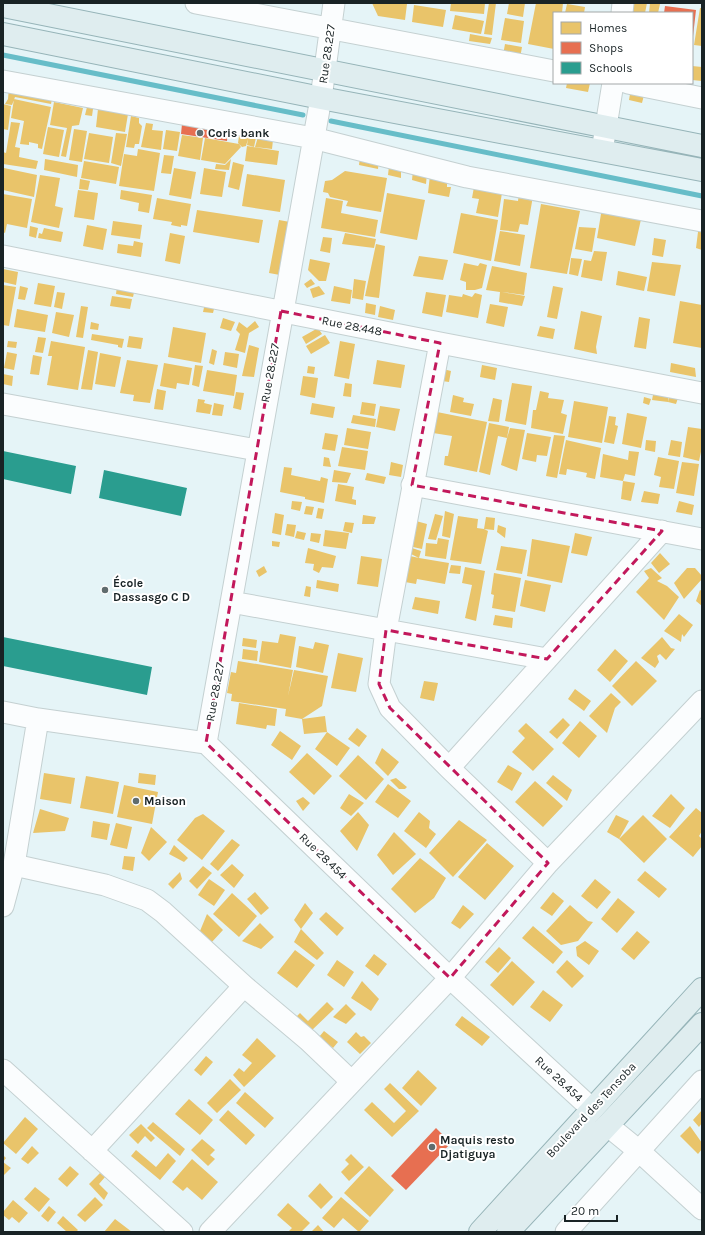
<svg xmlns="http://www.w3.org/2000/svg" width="705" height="1235" viewBox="0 0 705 1235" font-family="Karla,sans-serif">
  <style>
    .homes { fill: #e9c46a }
    .shops { fill: #e76f51 }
    .schools { fill: #2a9d8f }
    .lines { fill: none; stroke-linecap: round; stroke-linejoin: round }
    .stream { stroke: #67bdc8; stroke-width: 5 }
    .minor-casing { stroke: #c4d0d1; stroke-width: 23 }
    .primary-casing { stroke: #96b4b8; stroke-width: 24 }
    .minor { stroke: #fbfdfe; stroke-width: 21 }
    .primary { stroke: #dfedef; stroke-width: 22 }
    .marked { fill: none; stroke: #c2185b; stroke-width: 3; stroke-dasharray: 8 5; stroke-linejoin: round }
    .poi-dot { fill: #606c6e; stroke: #fff; stroke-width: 1.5 }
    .labels { text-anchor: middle; stroke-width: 4; stroke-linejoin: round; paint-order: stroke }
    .street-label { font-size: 12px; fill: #192325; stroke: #fff }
    .poi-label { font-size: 12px; font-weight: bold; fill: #192325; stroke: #fff; text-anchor: start }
  </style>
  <rect width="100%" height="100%" fill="#e5f4f7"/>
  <path class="homes" d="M372 3 407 4 405 20 378 16Z
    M451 3H485L484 14 450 11Z
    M489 3H496L492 35 484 34Z
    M509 3H525L523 17 507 14Z
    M536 3H563L562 13H554V49L528 44Z
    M630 3H647L645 13H629Z
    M650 3 660 4 658 13H649Z
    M567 4 585 7 584 13H565Z
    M414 5 446 10 443 27 412 22Z
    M700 8H702V46L694 45Z
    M455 15 484 21 481 34 452 29Z
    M505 18 524 21 521 43 501 40Z
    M470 34 492 38 490 44 469 41Z
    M505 44 522 47 520 58 503 55Z
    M692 66 702 67V81L692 80Z
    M567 83H590L588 92 566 88Z
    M9 87 53 94 51 104 15 97 12 105 5 104 8 99Z
    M631 88 645 91 642 103 629 100Z
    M14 99 51 107 42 149 38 148V144L29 142V145L20 144 24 121 11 118Z
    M54 102 83 108 79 125 72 126 66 157 61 156 67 128 50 125Z
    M3 104 11 106 8 130 3 129Z
    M87 107 93 109 92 116 85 115Z
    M98 109 128 114 125 132 96 127Z
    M131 116 139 118V123L142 126 139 144H135L134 148 126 147Z
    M11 122 20 123 15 147 20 148 19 157 38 161 36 169 3 164V152L6 153Z
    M146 123 153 124 152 130 163 131 161 150 141 147Z
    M48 127 64 130 59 157 43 154Z
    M74 129 87 131 82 162 69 160Z
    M166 130 180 132 177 151 163 149Z
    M248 132 257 133 254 147 247 145 248 139 246 146 242 147 238 143 239 136 248 138Z
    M89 133 113 137 109 163 84 159Z
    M116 133 127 134 121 166 111 163Z
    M182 135 203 138 200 160 178 156Z
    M258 137 273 140 272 149 255 147Z
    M205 138 239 144 241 147 225 164 201 160Z
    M247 146 279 151 277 165 245 161Z
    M138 149 160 153 154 191 119 186 124 154 137 156Z
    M164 155 174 156 171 174 161 173Z
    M360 156 379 159 378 169 359 165Z
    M45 159 78 165 77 177 44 170Z
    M231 159 229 170 215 169 216 164 225 165Z
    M84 161 119 167 116 184 81 178Z
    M233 162 244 165 239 190 228 187Z
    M389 166 401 168V178L388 175Z
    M4 168 37 175 34 197 3 190Z
    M174 168 196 172 191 199 169 195Z
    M204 168 226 172 222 197 200 194Z
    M413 170 427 173 426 184 412 180Z
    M345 171 387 178 381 212 346 206 348 201 330 197 328 193 323 192 325 181 332 180Z
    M247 174 285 180 280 212 242 206Z
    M40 175 60 178 55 206 63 208 59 228 31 222Z
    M430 175 447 178V187H451L449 197 428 193Z
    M80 179 90 181 88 190 79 189Z
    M474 187 502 193 498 217 476 213 479 199 472 198Z
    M78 190 98 193 94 220 74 217Z
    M121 190 152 195 149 213 138 211 139 203 120 199Z
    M387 193 425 200 417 240 380 233Z
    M519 193 533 196 528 225 520 224 518 232 500 230 504 199 518 201Z
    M3 194 32 199 27 228 7 224 5 233 3 232Z
    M157 198 191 204 187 226 181 225V227L171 225 172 222 153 219Z
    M326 198 343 201 341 213 378 220 375 237 321 228Z
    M541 204 580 211 567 274 530 268Z
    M602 208 642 215 635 246 597 238Z
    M197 210 263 220 259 243 193 232Z
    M461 213 498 220 491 261 453 253Z
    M279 220 290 222 280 275 269 273Z
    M113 221 142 225 140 239 111 235Z
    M699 224H702V250L696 248Z
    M87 225 107 229 103 250 83 246Z
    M30 226 38 228 36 238 29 236Z
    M579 227 596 228 592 252 575 249Z
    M44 228 63 232 61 242 38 238 39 233 42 234Z
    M500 231 525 235 520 266 494 261Z
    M170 233 185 236 180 264 165 261Z
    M345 233 376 239 374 248 342 244Z
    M323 237 332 238 330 253 320 251Z
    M654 238 666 240 663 257 652 255Z
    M134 241 143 243 141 257 117 253 118 244 133 246Z
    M376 244 385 246 379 298 365 296Z
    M594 251 607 252 602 281 581 277 584 260 591 261Z
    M419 256 448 260 443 280 413 276Z
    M571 258 582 259 578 276 569 274Z
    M310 259 330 263 326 281H319L308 270Z
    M652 262 681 265 675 296 647 291Z
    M464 263 478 266 480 263 487 265 482 288 475 290H466V282L460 280Z
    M492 266 527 273 524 295 502 292 525 296 522 306 499 302 500 292 486 290Z
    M3 269 18 272 16 285 3 282Z
    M618 271 647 277 644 291 616 285Z
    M311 279 315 284 307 288 304 284Z
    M354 279 366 281 363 300 352 298Z
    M38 283 55 286 51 307 34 304Z
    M3 285 16 287 9 326 3 325Z
    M20 286 28 288 25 300 18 299Z
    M117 286 135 288 133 297 116 294Z
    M319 286 325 294 313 298 310 289Z
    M334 286 352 290 350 304 331 301Z
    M553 286 563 288 557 319 547 317Z
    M57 292 65 293 62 309 54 307Z
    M426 292 446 295 442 317 422 313Z
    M475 293 482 295 478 318 446 312 449 295 462 297 463 294 472 297Z
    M112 296 132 299 130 309 110 306Z
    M680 301 702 305V348L673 343Z
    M205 303 215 305 213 313 203 312Z
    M366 303 376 305 375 315 365 313Z
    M490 304 508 307 504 327 486 323Z
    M81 306 88 307 83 338 76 337Z
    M380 306 395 310 393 320 378 317Z
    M17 309 48 315 45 332 14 327Z
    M581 311 602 316 596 347 597 354 574 349Z
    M56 312 74 315 69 337 52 333Z
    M639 317 650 319 646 349 634 347Z
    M223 318 235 322 231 331 220 328Z
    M255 321 259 327 249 333 245 353 235 350 240 334 236 330 239 322 247 328Z
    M91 322 99 324 98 330 90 329Z
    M540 326 555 329 553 339 537 336Z
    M173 327 206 333 201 363 168 357Z
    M318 328 322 334 306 344 302 337Z
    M92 334 124 339 122 348 118 347V345L91 340Z
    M325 335 330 343 311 354 306 346Z
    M129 336 143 338 141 349 127 347Z
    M38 337 46 338 43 353 35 352Z
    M8 341 17 342 16 348 7 347Z
    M51 341 85 347 78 390 47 385 52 356H48Z
    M340 341 355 344 349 379 334 376Z
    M249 345 259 348 254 377 242 376Z
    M212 349 217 351 214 365 209 363Z
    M88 350 98 352 92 390 81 389Z
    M7 352 17 354 14 370 4 368Z
    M225 352 239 354 237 368 223 365Z
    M100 353 121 357 115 387 95 384Z
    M33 355 42 357 39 375 30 374Z
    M127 360 158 365 150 403 133 401 134 395 120 393Z
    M377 360 405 365 401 388 373 384Z
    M164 363 192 368 189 385 177 383 176 389 160 386Z
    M671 363 695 368 696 377 670 372Z
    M195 365 203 366 199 387 192 385Z
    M482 365 497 368 495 380 480 377Z
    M308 366 315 367 314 374 307 373Z
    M443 369 451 371 449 382 442 381Z
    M207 370 237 375 234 396 203 391Z
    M3 374 13 376 12 386 3 384Z
    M303 376 318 378 315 398 300 395Z
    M345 383 352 384 351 397 343 396Z
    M512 383 532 386 526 425 505 421Z
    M157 389 166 391 163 410 154 409Z
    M654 390 669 393 668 402 652 400Z
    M540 391 549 393 548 398 564 400 561 413 567 415 563 434 531 428 533 410H536Z
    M236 392 244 393 241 410 233 408Z
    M670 394 679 395 676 404 668 402Z
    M453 395 464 398 463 402 474 404 471 416 450 412Z
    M644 397 651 399 649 405 643 403Z
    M493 398 502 400 499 422 488 421Z
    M198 399 205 400 204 403 212 405 210 414 196 412Z
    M574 401 608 407 602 443 568 437Z
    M362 402 376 404 374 416 360 414Z
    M214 403 224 405 222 416 212 415Z
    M312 403 335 407 333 418 310 414Z
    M380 406 400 409 395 431 376 427Z
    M437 412 487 422 477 472 444 465 445 456H448L452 436 433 433Z
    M627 413 647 417 641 448 622 444Z
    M353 415 376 419 375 427 351 423Z
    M609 416 616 417 615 425 618 426 614 444 604 442Z
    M489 423 509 427 507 438 510 428 525 430 517 471 501 465 507 438 498 436 490 475 479 472Z
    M688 427 702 429V447L699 461 683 457Z
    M347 428 371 432 368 449 344 445Z
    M325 433 338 435 335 451 322 449Z
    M527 433 551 437 547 456 537 455 536 462 522 459Z
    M554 435 565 436 557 478 546 476Z
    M566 440 601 448 595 479 586 477 587 473 567 469 566 475 559 474Z
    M646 440 656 441 655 452 645 450Z
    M671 440 682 442 680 457 668 455Z
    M342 447 368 451 365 470 338 466Z
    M629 451 639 452 635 476 625 474 623 481 600 477 603 454 628 460Z
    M324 457 329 458 331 467 323 466Z
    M658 457 679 461 674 489 659 487 661 477 654 475Z
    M391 462 403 465 401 477 389 475Z
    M682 462 699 464 694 496 676 493Z
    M284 467 292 468 291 475 320 481 321 477 328 479 324 503 305 499V497L280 492Z
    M334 470 351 473 347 483 332 482Z
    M367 473 386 477 384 484 365 480Z
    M623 481 635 483 631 501 621 499Z
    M338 484 354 487 352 499 356 500V505L335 501Z
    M644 491 660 494 658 504 641 502Z
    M292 501 302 502 300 511 291 509Z
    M679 501 694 505 692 515 676 512Z
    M306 506 314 507 312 515 304 514Z
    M318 508 324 509 322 519 316 518Z
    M445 511 454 514 450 538 442 536Z
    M275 513 284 515 281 535 272 533Z
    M435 514 443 516 436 540 428 539Z
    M363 515 376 517 374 524H362Z
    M458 516 478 519 477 528 484 529 486 517 495 518 494 530 484 529 488 531 481 564 450 560Z
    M416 521 427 524 422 549 413 547Z
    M345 522 354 523 352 533 343 531Z
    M287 524 296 525 294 537 285 535Z
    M498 525 506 528 505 538 497 532Z
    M325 530 349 533 346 549 323 546Z
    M297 531 306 533 304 540 295 538Z
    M311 533 321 534 319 543 310 541Z
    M575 533 592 537 587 556 571 553Z
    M438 538 449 540 446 559 425 556 426 543 437 544Z
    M532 539 570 546 562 583 527 576Z
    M272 541 280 542 279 547 272 546Z
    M501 546 527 550 522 574 496 570Z
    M308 548 336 556 333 568 322 567 319 573 313 570 315 558 314 564 305 563Z
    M412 548 421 551 419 558 449 563 445 584 417 579 416 584 405 582 410 556 419 558 411 554Z
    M660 553 670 564 659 573 651 563Z
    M361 556 382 559 378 587 357 584Z
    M451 565 461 566 460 574 449 573Z
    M264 566 267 572 259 577 256 571Z
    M465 567 485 571 476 621 465 618 472 585 462 583Z
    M651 568 662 578 657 581 667 586 679 597 664 620 636 592 649 578 644 571Z
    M687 568H695L702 576V579L684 599 674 583Z
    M494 573 521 578 515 612 492 608 494 595 491 594Z
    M317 580 339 584 338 592 316 588Z
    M525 580 551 585 545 612 520 606Z
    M306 586 311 587 310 597 304 596Z
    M700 590 702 591V606L696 601Z
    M415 597 440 601 438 614 412 609Z
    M679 614 693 625 684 637 682 634 681 642 664 631Z
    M495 615 513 618 512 628 493 625Z
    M280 634 296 637 291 668 259 662 262 641 278 643Z
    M662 637 671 648 675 649 666 660 660 654 657 656 659 662 655 668 641 658Z
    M243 638 257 640 256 648 242 646Z
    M315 642 329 645 323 673 296 667 299 646 313 649Z
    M243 649 258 651 257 661 242 659Z
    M615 649 628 661 610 682 597 670Z
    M338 653 363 658 356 692 331 688Z
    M238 661 293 670 288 696 294 670 328 676 322 706 302 719 285 716 286 709 231 701 232 694 227 693 231 672 236 673Z
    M636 661 657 681 632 706 612 686Z
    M424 681 438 683 434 701 420 698Z
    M575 689 591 701 584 711 568 699Z
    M611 693 621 702 615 708 607 733 589 716Z
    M239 703 277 709 275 726 267 725 266 729 236 724Z
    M325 716 327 732 350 748 337 766 315 749 327 732 304 734 302 719Z
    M563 718 570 725 557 739 549 732Z
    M580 721 597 736 579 758 562 743Z
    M526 723 554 749 533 771 512 752 525 738 518 731Z
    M357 728 367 736 359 747 348 739Z
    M280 731 301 746 292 760 271 745Z
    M382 748 399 762 388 776 375 763Z
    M307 753 332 776 314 795 289 772Z
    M358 755 384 779 366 800 339 776Z
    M508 765 522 773 512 791 497 782Z
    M44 773 75 778 71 804 40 799Z
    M139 773 156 775 155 785 138 783Z
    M553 775 572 790 567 801 546 783Z
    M86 776 119 782 113 814 80 808Z
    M396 778 407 787 405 789H399L390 780Z
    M535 781 563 806 543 827 515 802Z
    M388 784 411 801 398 818 375 802Z
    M124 785 158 792 152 824 117 817Z
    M349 794 364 803 351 816 340 808Z
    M671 794 685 808 670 828 652 816Z
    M303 797 310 803 303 811 296 801Z
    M696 808 702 813V831L699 836 702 839V846L693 857 669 837Z
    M40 809 69 818 65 831 33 833Z
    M358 812 369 825 357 851 340 831Z
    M419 812 430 821 429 828 436 834 426 848 404 831Z
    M203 814 225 831 202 860 177 840 195 818Z
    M616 815 629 821 619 839 643 815 667 839 644 863 619 839 607 832Z
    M459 820 487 840 453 877 429 853Z
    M93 821 110 824 107 840 91 837Z
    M116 823 132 827 127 849 110 845Z
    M151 827 167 842 149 861 141 853Z
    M394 832 416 854 393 875 377 855Z
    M232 839 240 845 218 871 210 864Z
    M487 843 514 866 485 900 458 877Z
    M174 845 188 858 184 862 169 854Z
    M124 856 135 857 133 871 122 869Z
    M420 858 446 878 434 898 415 913 391 889Z
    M232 864 244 875 234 888 220 875Z
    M203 866 212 873 197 889 189 881Z
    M645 871 667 889 659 898 637 880Z
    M180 872 182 879 173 889 168 884Z
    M209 879 225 890 214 906 198 895Z
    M595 879 611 892 597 909 581 896Z
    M255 892 269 908 261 915 247 899Z
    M553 892 564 901 552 916 540 908Z
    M232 893 257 916 239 937 213 914Z
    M618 898 635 912 617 933 601 919Z
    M305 903 313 913 301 929 294 920Z
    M463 905 474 914 460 929 451 923Z
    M570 905 588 921 593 922 578 941 561 945 546 931Z
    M326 912 344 928 337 936 319 919Z
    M207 914 223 930 211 943 200 931Z
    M260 923 274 937 261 949 242 941Z
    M533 926 563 952 553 964 522 938Z
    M301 929 324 953 317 960 294 942Z
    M637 931 650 942 634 960 621 949Z
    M585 941 599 951 589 965 577 956 576 947Z
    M499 947 511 958 498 973 485 962Z
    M295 950 315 965 297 988 277 973Z
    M374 954 387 964 378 976 365 966Z
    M337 960 354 972 344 987 327 975Z
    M567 960 584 976 572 988 556 972Z
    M512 961 535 982 513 1006 490 985Z
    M362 981 379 999 371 1011 351 998Z
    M543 990 563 1005 550 1022 530 1007Z
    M327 1002 334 1009 310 1032 295 1018 300 1013 308 1021Z
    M346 1004 356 1014 346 1024 333 1017Z
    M462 1016 490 1037 482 1046 455 1025Z
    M324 1031 338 1042 333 1048 319 1037Z
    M356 1032 361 1037 364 1036 371 1043 360 1054 347 1042Z
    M257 1038 276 1056 244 1087 233 1075 239 1068 244 1072 252 1063 242 1055Z
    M206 1056 213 1062 201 1076 194 1070Z
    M418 1070 437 1088 421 1106 402 1088Z
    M230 1079 241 1090 217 1113 207 1103Z
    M390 1083 419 1111 392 1137 364 1110 372 1102 394 1123 406 1111 384 1089Z
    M245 1092 274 1118 265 1128 236 1103Z
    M189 1099 213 1120 200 1135 175 1114Z
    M228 1110 255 1135 246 1145 219 1120Z
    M702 1110V1123L699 1127 693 1120Z
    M25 1117 38 1129 16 1154 3 1143Z
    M153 1122 185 1149 180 1156 147 1128Z
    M141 1124 155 1138 151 1142 145 1136 138 1144 129 1135Z
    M690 1126 702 1143V1149L698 1154 680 1136Z
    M202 1139 215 1150 210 1155 215 1159 208 1166 191 1150Z
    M32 1146 39 1153 28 1164 21 1159Z
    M136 1150 156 1167 168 1153 176 1161 160 1180 131 1156Z
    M351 1154 364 1167 349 1181 341 1172 349 1164 345 1160Z
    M3 1155 6 1158 3 1162 11 1168 3 1176Z
    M192 1159 218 1182 202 1200 187 1187 183 1191 172 1182Z
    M70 1166 79 1174 67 1187 58 1179Z
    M369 1166 394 1190 370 1217 344 1193Z
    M100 1173 105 1177 99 1184 108 1193 104 1200 89 1184Z
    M320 1183 333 1197 321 1209 308 1196Z
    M35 1187 50 1199 39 1212 24 1199Z
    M95 1197 103 1205 85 1222 77 1215Z
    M341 1197 369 1221 359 1232 343 1218 334 1228 322 1218Z
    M13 1200 28 1213 19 1223 12 1217 9 1220 3 1215V1212Z
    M288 1203 310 1223 301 1232H288L292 1228 277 1215Z
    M49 1206 56 1212 48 1222 41 1216Z
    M63 1216 78 1230 76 1232H67L57 1223Z
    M115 1219 132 1232H104Z
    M318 1225 324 1232H311Z"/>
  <path class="shops" d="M665 6 696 10 693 36 692 13H664Z
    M182 124 228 131 227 141 181 134Z
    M436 1128 451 1143 406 1190 391 1176Z"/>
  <path class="schools" d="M3 451 76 466 71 494 3 479Z
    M104 470 187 488 181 516 99 498Z
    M3 637 152 667 147 695 3 666Z"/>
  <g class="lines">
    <path class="stream" d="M3 55 303 115
      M331 121 702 196"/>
    <defs>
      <path id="minor" d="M196 3 554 71
        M622 13 623 3
        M3 81 313 138 467 177 702 221
        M628 83 702 98
        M602 151 613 83
        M3 256 440 343 702 393
        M440 343 386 630 379 684 390 708 449 768 548 863
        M3 404 257 450
        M412 485 702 539
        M231 602 547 659
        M3 712 38 719 206 743 450 978 592 1109
        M206 743 321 98 334 3
        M449 768 662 531
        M14 865 105 885 147 900 163 912 244 986 308 1040 351 1081
        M3 906 14 865 38 719
        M3 1070 182 1232
        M607 1125 639 1151 702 1209
        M92 1151 244 986
        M210 1232 450 978 548 863 702 701
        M566 1232 702 1081"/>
      <path id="primary" d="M3 6 702 146
        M3 34 321 98 702 170
        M480 1232 702 989
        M508 1232 702 1024"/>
    </defs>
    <use href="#minor" class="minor-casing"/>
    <use href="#primary" class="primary-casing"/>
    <use href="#minor" class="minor"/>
    <use href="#primary" class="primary"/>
  </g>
  <path class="marked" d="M281 311 440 343 412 485 662 531 547 659 386 630 379 684 390 708 548 863 450 978 206 743Z"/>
  <g class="poi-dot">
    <circle cx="200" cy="133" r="4"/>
    <circle cx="105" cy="590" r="4"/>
    <circle cx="136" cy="801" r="4"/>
    <circle cx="432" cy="1147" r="4"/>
  </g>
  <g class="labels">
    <g class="street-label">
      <text transform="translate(327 54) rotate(-82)" y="4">Rue 28.227</text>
      <text transform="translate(352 326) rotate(11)" y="4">Rue 28.448</text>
      <text transform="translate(270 373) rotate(-80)" y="4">Rue 28.227</text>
      <text transform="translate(215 692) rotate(-80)" y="4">Rue 28.227</text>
      <text transform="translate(323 856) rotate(44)" y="4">Rue 28.454</text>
      <text transform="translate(559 1079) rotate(43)" y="4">Rue 28.454</text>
      <text transform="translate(591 1110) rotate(-47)" y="4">Boulevard des Tensoba</text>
    </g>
    <g class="poi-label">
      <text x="208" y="137">Coris bank</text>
      <text x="113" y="587">École<tspan x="113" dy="14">Dassasgo C D</tspan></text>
      <text x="144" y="805">Maison</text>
      <text x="440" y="1144">Maquis resto<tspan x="440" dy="14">Djatiguya</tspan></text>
    </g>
  </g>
  <rect width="705" height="1235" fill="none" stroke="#192325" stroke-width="8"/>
  <rect x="553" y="12" width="140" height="72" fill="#ffffff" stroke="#a3a7a8"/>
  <rect x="561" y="22" width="20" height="12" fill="#e9c46a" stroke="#a3a7a8"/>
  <text x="589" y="32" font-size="12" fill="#192325">Homes</text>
  <rect x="561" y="42" width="20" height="12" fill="#e76f51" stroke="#a3a7a8"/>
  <text x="589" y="52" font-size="12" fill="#192325">Shops</text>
  <rect x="561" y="62" width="20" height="12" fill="#2a9d8f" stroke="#a3a7a8"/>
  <text x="589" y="72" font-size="12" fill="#192325">Schools</text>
  <path d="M565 1215v6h52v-6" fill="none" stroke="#192325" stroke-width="2"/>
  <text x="571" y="1215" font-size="12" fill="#192325" stroke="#ffffff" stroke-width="3" paint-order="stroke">20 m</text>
</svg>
